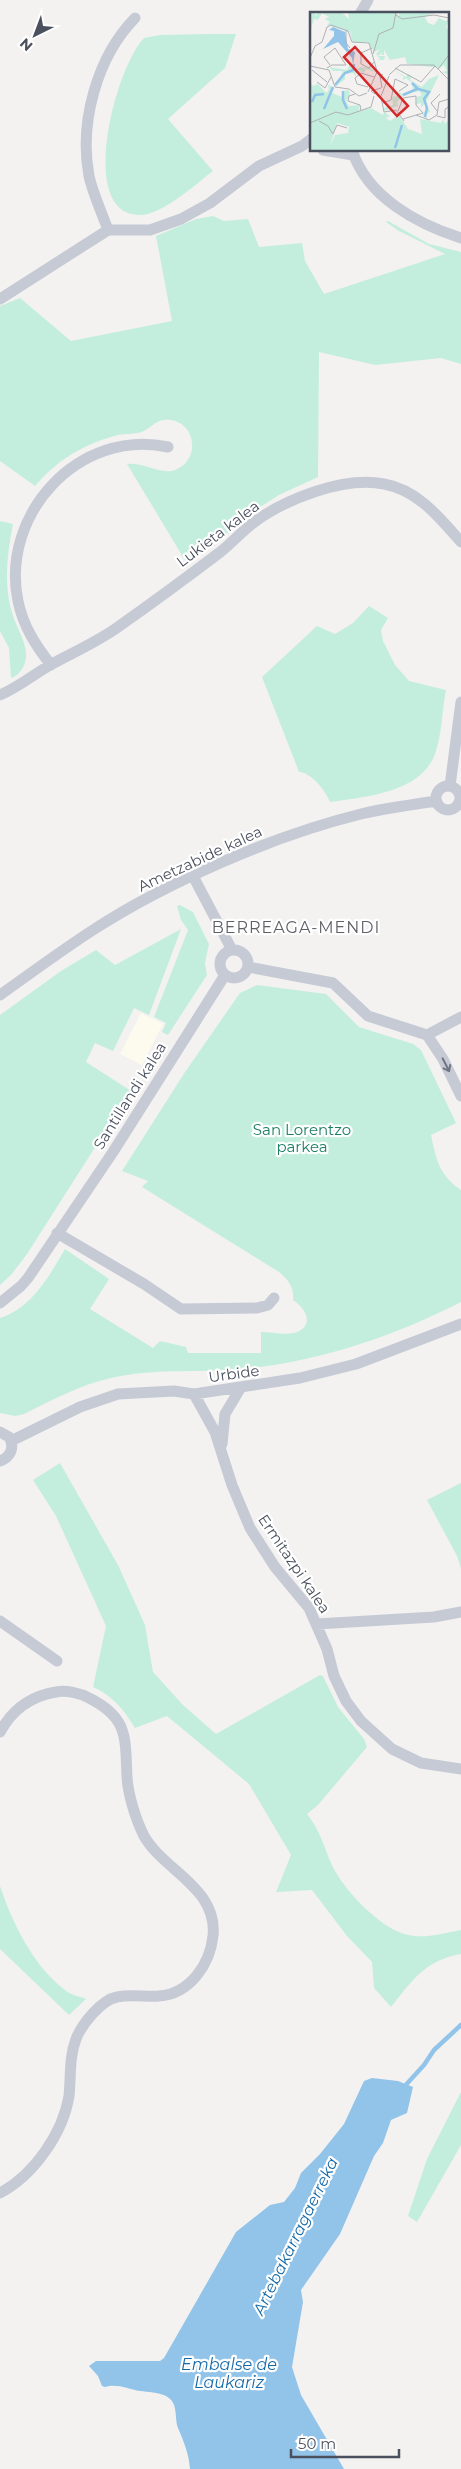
<svg xmlns="http://www.w3.org/2000/svg" width="461" height="2469" viewBox="0 0 461 2469" font-family="Montserrat,sans-serif">
  <style>
    .commercial { fill: #fcfbed }
    .green { fill: #c3eedd }
    .water { fill: #92c4e9 }
    .lines { fill: none; stroke-linecap: round; stroke-linejoin: round }
    .stream { stroke: #92c4e9; stroke-width: 4.5 }
    .street { stroke: #c6cad5; stroke-width: 11 }
    .oneway { stroke: #6f7582 }
    .labels { text-anchor: middle; stroke-width: 4.5; stroke-linejoin: round; paint-order: stroke }
    .street-label { font-size: 15px; fill: #4a505e; stroke: #fff }
    .park-label { font-size: 15px; fill: #1c7e62; stroke: #fff }
    .neighbourhood-label { font-size: 16px; letter-spacing: 1px; fill: #5e6066; stroke: #fff }
    .water-label { font-size: 16px; font-style: italic; fill: #1368a7; stroke: #fff }
    .inset-river { fill: none; stroke: #92c4e9; stroke-width: 2.5 }
    .inset-road { fill: none; stroke: #afb1b6; stroke-width: 1 }
    .view { fill: #d62828; fill-opacity: 0.15; stroke: #d62828; stroke-width: 2.5 }
    .inset-edge { fill: none; stroke: #4a505e; stroke-width: 2.5 }
  </style>
  <rect width="100%" height="100%" fill="#f3f2f1"/>
  <path class="commercial" d="M141 1013 163 1024 142 1065 120 1054Z"/>
  <path class="green" d="M208 34H236L225 68 168 119 213 171C196 184 161 216 139 215 76 214 116 66 144 38L160 35Z
    M213 216 224 221 248 219 259 247 302 243 305 261 324 294 445 254 399 231 386 222 388 221 429 244 461 252V364L441 358 375 365 319 352 318 477 279 495 257 509 196 558 186 562 127 464C144 462 160 475 175 470 200 461 197 424 171 420 158 418 154 425 144 431 136 435 123 433 114 436 82 445 56 461 35 486L0 461V306L20 298 71 341 172 321 156 236 196 219Z
    M0 521 13 524C7 555 3 585 13 616 17 628 25 640 26 653 27 663 21 675 11 678L9 648 0 631Z
    M369 606 388 618 381 630 383 641 395 665 409 681 446 690C442 710 442 735 435 754 421 793 364 797 330 802 325 790 312 773 299 772L262 677 317 626 335 634 353 623Z
    M180 905 193 912 209 944 205 963 207 975 168 1035 162 1032 166 1023 154 1017 188 930 181 920 177 906Z
    M181 929 149 1015 134 1008 113 1051 95 1043 86 1062 131 1091 27 1254 11 1275 0 1285V1015L61 971 96 950 115 965Z
    M257 985 326 994 359 1027 413 1044 421 1050 456 1123 431 1135C436 1160 440 1176 461 1190V1302C397 1335 323 1360 252 1368 205 1374 157 1367 111 1378 80 1385 52 1400 24 1414L15 1416 0 1413V1318C32 1308 49 1276 65 1249L112 1281 109 1279 90 1309 153 1348 160 1341 186 1347 188 1353H261V1332C271 1332 284 1335 294 1333 315 1327 307 1309 293 1300 294 1287 289 1281 279 1272L142 1187 148 1181 122 1171 185 1072 240 993Z
    M60 1463 118 1565 145 1625 153 1672 183 1705 216 1734 320 1675 323 1676 338 1707 364 1739 367 1747 318 1805 307 1814C322 1833 324 1849 334 1869 346 1892 381 1929 408 1935 425 1939 444 1933 461 1930V1954C425 1960 412 1981 391 2007L374 1988 372 1962 347 1936 312 1890 276 1892 291 1855 249 1784 167 1716 135 1728C123 1709 113 1696 93 1687L106 1626 56 1516 33 1480Z
    M461 1483V1569L457 1556 427 1500Z
    M0 1886C12 1922 33 1966 65 1990 70 1995 79 1996 86 1999L69 2015 0 1949Z
    M461 2092V2145L417 2222 408 2216 427 2159Z"/>
  <path class="water" d="M372 2078 398 2081 413 2087 407 2113 391 2120 383 2143 374 2156 340 2234 301 2290 303 2302 292 2367 301 2395 344 2469H190C189 2454 184 2442 178 2428 174 2417 179 2403 166 2396 158 2392 148 2392 140 2391 128 2389 117 2383 105 2387L102 2386 98 2376 89 2366 96 2361H160L164 2358 236 2232 270 2205 284 2202 295 2188 301 2173 320 2154 344 2124 364 2081Z"/>
  <g class="lines">
    <path class="stream" d="M403 2088 424 2065 434 2050 461 2025"/>
    <path class="street" d="M360 14 368 0
      M323 150 353 155
      M352 150C367 197 417 224 461 238
      M108 230C102 213 93 194 89 176 79 122 97 57 135 18
      M0 299 108 230H150L181 219 210 203 259 166 302 146 311 139
      M51 665C36 646 23 626 18 601 0 514 79 428 168 447
      M0 695C19 687 34 674 52 664 74 652 97 642 118 627 152 603 186 578 219 553 231 544 241 532 253 523 285 499 344 476 384 484 418 490 440 518 461 542
      M436 798a12 12 0 1 1 24 0a12 12 0 1 1-24 0Z
      M450 786 461 702
      M193 876 232 950
      M220 964a14 14 0 1 1 28 0a14 14 0 1 1-28 0Z
      M248 967 333 983 368 1016 427 1035 443 1059 461 1096
      M0 995C31 973 62 950 93 930 167 882 275 835 361 814 385 808 411 805 436 801
      M427 1035 461 1017
      M57 1233 144 1284 181 1309 257 1308 268 1305 274 1298
      M0 1303 21 1286 28 1278 113 1152 225 975
      M194 1394 215 1432 232 1485 250 1528 275 1567 309 1608 327 1649 334 1676 346 1701 361 1721 392 1749 421 1763 461 1769
      M0 1432 9 1437C15 1447 11 1457 0 1461
      M11 1441 80 1407 118 1394 174 1391 194 1394 300 1378 356 1364 461 1324
      M222 1444 225 1414 240 1389
      M0 1621 57 1661
      M317 1624 434 1617 461 1612
      M0 1732C12 1710 31 1696 56 1692 66 1690 80 1693 89 1698 129 1718 125 1738 127 1777 128 1795 136 1820 144 1836 164 1871 218 1888 213 1936 210 1964 190 1994 159 1996 146 1997 130 1994 117 1997 101 2000 82 2024 76 2039 69 2057 71 2077 69 2096 63 2133 34 2175 0 2193"/>
  </g>
  <defs><path id="oneway-shaft" d="M-6 0H5M1.5-3L5.5 0L1.5 3" fill="none" stroke-width="1.6" stroke-linecap="round" stroke-linejoin="round" transform="scale(1.25)"/></defs>
  <use class="oneway" href="#oneway-shaft" transform="translate(446 1065) rotate(63)"/>
  <g class="labels">
    <g class="street-label">
      <text transform="translate(218 534) rotate(-37)" y="5">Lukieta kalea</text>
      <text transform="translate(200 859) rotate(-25)" y="5">Ametzabide kalea</text>
      <text transform="translate(130 1096) rotate(-58)" y="5">Santillandi kalea</text>
      <text transform="translate(234 1374) rotate(-8)" y="5">Urbide</text>
      <text transform="translate(294 1564) rotate(56)" y="5">Ermitazpi kalea</text>
    </g>
    <g class="park-label">
      <text x="302" y="1135">San Lorentzo<tspan x="302" dy="17">parkea</tspan></text>
    </g>
    <g class="neighbourhood-label">
      <text x="296" y="933">BERREAGA-MENDI</text>
    </g>
    <g class="water-label">
      <text transform="translate(295 2236) rotate(-64)" y="6">Artebakarragaerreka</text>
      <text x="229" y="2370">Embalse de<tspan x="229" dy="18">Laukariz</tspan></text>
    </g>
  </g>
  <g transform="translate(310 12)">
    <rect width="139" height="139" fill="#f3f2f1"/>
    <path d="M0 0H5V4L8 0H31L39 7 38 0H86L89 5V0H126L115 5 118 11 124 13 129 6 135 9 139 7 136 15 139 20V63L132 60 137 59 134 53 130 56 97 52 95 45 80 48 74 38V43H71L73 40 68 44H75L74 48H67L70 47 66 42 70 37 64 40 58 30 43 31 40 20 17 13 20 10 15 7 19 5 12 1 8 8 4 7 0 20ZM41 50 43 58 51 55 60 56 65 60 56 57 54 61 47 57 46 64 43 61 35 62V67L25 75 33 59H23L19 55 37 58ZM84 58 96 65 98 62 102 64 100 68 112 75 119 67 129 63 116 90 120 100 116 102 117 108 112 102 116 98 115 91 111 96V91L106 92 107 85 112 83 109 79 94 83 87 90 88 94 74 99V96L83 93 82 85 92 83 87 82 83 78 93 82 103 78 102 71 96 66 92 69 94 65ZM0 70 3 74 8 72 16 81 19 78 18 73 21 74 24 77 22 81 32 85 33 79 39 78 40 82 36 89 39 94 49 93V99L61 96 73 103 74 100 80 104 76 106 80 109 89 103 98 117 112 122 110 107 131 111 133 107 135 112 139 107V139H0ZM27 111 39 115 38 121 25 123 20 134Z" fill="#c3eedd" fill-rule="evenodd"/>
    <path d="M23 15 35 20 38 37 45 40 43 53 42 46 28 30 13 37 24 24V19L19 18Z" fill="#92c4e9"/>
    <path class="inset-river" d="M102 71 108 77 119 80 114 87 117 96 115 105M25 73 35 61 43 58 44 52M33 79V88L37 97M93 83 107 77M2 90 5 83 14 82M14 97 23 75M85 136 92 113"/>
    <path class="inset-road" d="M86 3 92 7 124 3 139 6M36 18V31L40 36M62 36 51 41V52L59 56 64 50M63 42 69 22 83 16 86 0M0 46 5 34 12 30 17 15 21 13 38 19 42 30 59 31 67 59M0 54 19 58 25 75 39 77 49 84 57 81M17 56 22 53H36L25 36 14 45 20 53M85 56 111 70 125 54M128 57 139 43M2 58 17 70M79 63 90 53H124L139 68M85 67 98 73 89 79M7 70 15 76 21 65M58 75 47 72 45 66 51 61 64 65M72 76 70 64 73 62M66 79 65 82 61 79 71 76M58 80 67 60M45 82 39 84 38 89 50 93 51 99M71 84 79 64M71 85 74 100 86 98 94 109M73 91 81 88 85 67M88 99 93 86 106 84V93L113 101 93 107M127 99 121 91 130 82M106 103 119 108 127 103 129 90 139 87M127 104 135 106V97L139 95M9 109 18 114 23 122 27 113 37 116M0 111 26 100 38 103 61 95 64 84"/>
    <path class="view" d="M45 35 98 94 87 104 34 45Z"/>
    <rect width="139" height="139" class="inset-edge"/>
  </g>
  <g transform="translate(35 35) rotate(222)" stroke="#ffffff" stroke-width="4" paint-order="stroke">
  <path d="M0-4L9 19L0 12L-9 19Z" fill="#4a505e"/>
  <text y="-8" font-size="14" font-weight="bold" text-anchor="middle" fill="#4a505e">N</text>
  </g>
  <path d="M291 2449v8h108v-8" fill="none" stroke="#4a505e" stroke-width="2.5"/>
  <text x="298" y="2449" font-size="15" fill="#4a505e" stroke="#ffffff" stroke-width="4" paint-order="stroke">50 m</text>
</svg>
